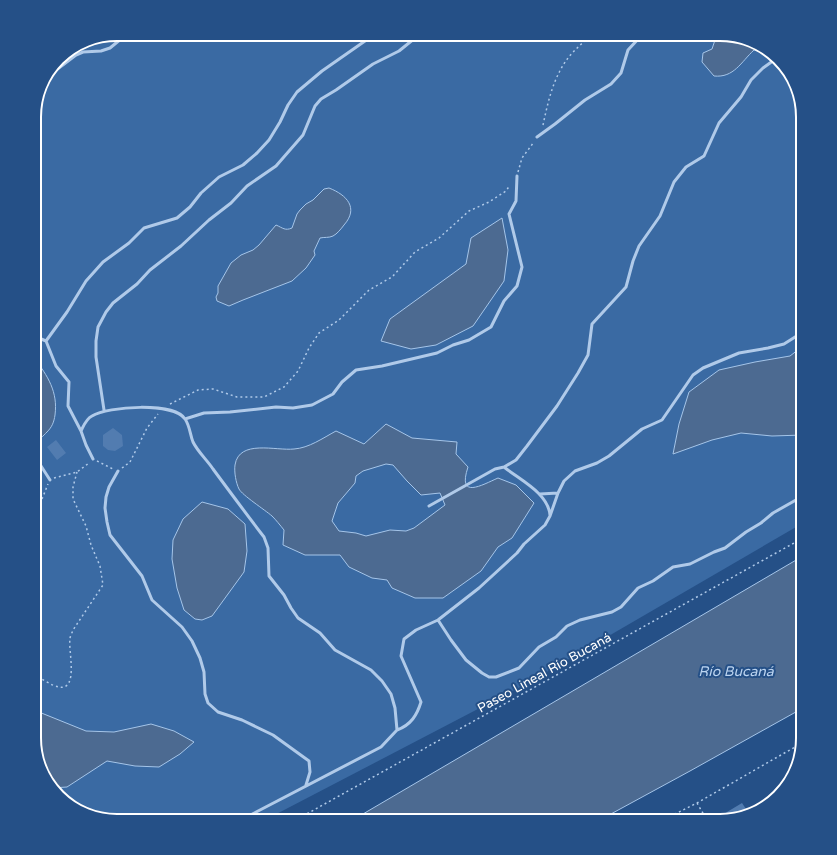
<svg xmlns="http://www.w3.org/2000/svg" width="837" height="855" viewBox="0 0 837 855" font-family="'Varela Round',sans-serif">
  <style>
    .green { fill: #3a6aa3 }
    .water { fill: #4c6a91; stroke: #a5c5e9; fill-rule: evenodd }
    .building { fill: #527cb0 }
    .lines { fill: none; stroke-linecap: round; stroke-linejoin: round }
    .path { stroke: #b0cae9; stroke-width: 1.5; stroke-dasharray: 2 3; stroke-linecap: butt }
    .lane { stroke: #b0cae9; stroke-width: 3 }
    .street { stroke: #b0cae9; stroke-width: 4 }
    .labels { text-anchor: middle; stroke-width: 4; stroke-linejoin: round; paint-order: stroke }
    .street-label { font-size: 13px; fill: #fff; stroke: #255087 }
    .water-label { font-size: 14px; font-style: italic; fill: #bcd4f0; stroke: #255087 }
    .rim { fill: none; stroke: #fff; stroke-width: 2 }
  </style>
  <rect width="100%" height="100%" fill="#255087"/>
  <path class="green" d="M117 34H726L757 42 783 62 799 90 803 116V523L526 684 263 821H116L80 813 54 793 40 770 34 739V111L42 80 62 55 85 40Z"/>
  <path class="water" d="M730 35 757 42 766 49 761 52 754 50C741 62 734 78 714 76L702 62 703 53 712 49 715 40Z
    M329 188C347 195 359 208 344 225 341 229 337 234 333 236 329 238 324 237 320 238L314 251 315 255 306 268 292 281 243 300 229 306 217 301 216 297 218 293V286L231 263 241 255 253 250 259 245 276 225C283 228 285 231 292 228L297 214 300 210 306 204 313 200 324 189Z
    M502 218 508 250 504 281 473 326 436 345 411 349 381 341 390 319 466 264 471 238Z
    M803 346V435L772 436 741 433 712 440 673 454 679 424 689 392 719 370 755 362 790 356Z
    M34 358C48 376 58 392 55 415 54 422 52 427 47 432 43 436 40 440 34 440Z
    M386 424 412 438 457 442 456 454 468 467C457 500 482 485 498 478L516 485 534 503 512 538 498 547 481 571 443 598H415L392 588 387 580 372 578 349 567 340 555H305L283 545 284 530C280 525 276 520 272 516 265 510 242 495 239 489 236 483 234 472 235 465 239 439 276 451 294 449 309 448 323 438 336 431L364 444ZM386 464 393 465 407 481 421 495 440 493 445 505 414 528 406 531 390 530 366 536 356 533 339 531 332 521 338 503 355 483 356 476 363 471Z
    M202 502 228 509 245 524 247 551 244 572 212 616 202 620 195 619 184 610 177 588 172 559 173 540 183 519Z
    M803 556V708L690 771 598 821H351Z
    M34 710 86 731 114 732 151 724 174 731 194 742 180 754 159 767 135 766 107 761 67 787 52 788 40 770 34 739Z"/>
  <path class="building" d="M113 428 122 435 123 446 115 451 108 450 103 446V435Z
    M56 440 66 453 57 460 47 447Z
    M742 803 750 815 719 821 717 818Z"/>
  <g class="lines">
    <path class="path" d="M543 125C548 102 553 78 568 58 575 49 584 42 592 34
      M518 172 522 158 534 142
      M170 404 198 390 213 389 237 397H264L284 387 298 371 309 348 319 333 339 320 369 290 392 277 415 252 439 238 469 211 489 202 506 191 510 185
      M97 461 113 469
      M122 468 130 462 147 428 158 414
      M54 478 77 472 89 463
      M42 499 48 484
      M34 674C40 678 52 686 59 687 79 691 68 650 70 639 70 636 72 633 73 630L103 585 100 566 91 545 86 526 73 499V487L77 472
      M697 803 704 815
      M294 821 803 538
      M661 821 697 803 802 743"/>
    <path class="lane" d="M43 80 76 55 83 52 101 51 110 48 127 34
      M537 137 555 124 585 100 611 84 621 73 628 50 640 37 645 34
      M34 336 46 341 56 366 69 382 68 406 81 431
      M46 341 67 312 86 281 103 262 129 243 144 228 177 218 190 207 201 193 219 177 243 165 257 153 269 140 280 122 288 105 297 92 322 71 375 34
      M104 410 96 357V341L98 327 106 312 113 303 137 284 150 270 181 246 209 220 231 203 247 186 276 166 303 135 315 106 321 99 336 90 373 64 399 51 420 34
      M185 419 204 413 230 412 276 407 293 408 312 405 333 394 342 382 356 370 382 366 437 353 453 345 469 340 491 327 504 301 517 286 522 267 509 214 516 201 517 176
      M34 455 50 480
      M93 459 86 445 81 431C84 425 86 419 92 416 108 406 174 402 185 419 190 426 190 435 193 442 198 452 207 460 213 469 230 492 247 515 264 537L268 548 269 576 284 595 291 608 298 618 320 633 335 650 371 670 382 681 391 694 395 708 397 730C411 725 417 715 421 702L401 656 404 639 416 630 438 620 479 588 517 553 524 544 545 525 550 516 558 493 564 481 575 471 597 463 609 456 642 429 662 420 693 375 703 368 739 353 768 348 784 344 803 332
      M504 467 516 460 527 446 557 406 578 373 588 355 592 324 626 287 633 261 639 246 660 216 674 182 686 167 704 156 719 123 741 97 751 80 763 68 777 58
      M118 471 109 487 106 497 105 508 107 522 110 535 142 576 152 600 182 627 192 641 200 658 204 672 205 694 208 703 218 712 242 720 273 735 309 761 310 772 306 785
      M540 494 558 493
      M429 506 495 469 504 467C520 480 548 493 550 515
      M36 556 34 526 40 505
      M438 620 451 640 466 660 482 673 489 677H496L519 668 539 647 556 637 567 626 580 620 612 612 621 607 638 588 653 581 673 567 690 564 714 552 725 548 746 532 761 523 773 513 803 496
      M239 821 381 747 397 730"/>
    <path class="street" d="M706 821H707"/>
  </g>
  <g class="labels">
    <g class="street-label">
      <text transform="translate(544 672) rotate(-29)" y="5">Paseo Lineal Río Bucaná</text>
    </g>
    <g class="water-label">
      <text x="736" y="676">Río Bucaná</text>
    </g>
  </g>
  <path d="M0 0H837V855H0ZM117 41H720A76 76 0 0 1 796 117V738A76 76 0 0 1 720 814H117A76 76 0 0 1 41 738V117A76 76 0 0 1 117 41Z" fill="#255087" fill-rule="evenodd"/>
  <path class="rim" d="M117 41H720A76 76 0 0 1 796 117V738A76 76 0 0 1 720 814H117A76 76 0 0 1 41 738V117A76 76 0 0 1 117 41Z"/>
</svg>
